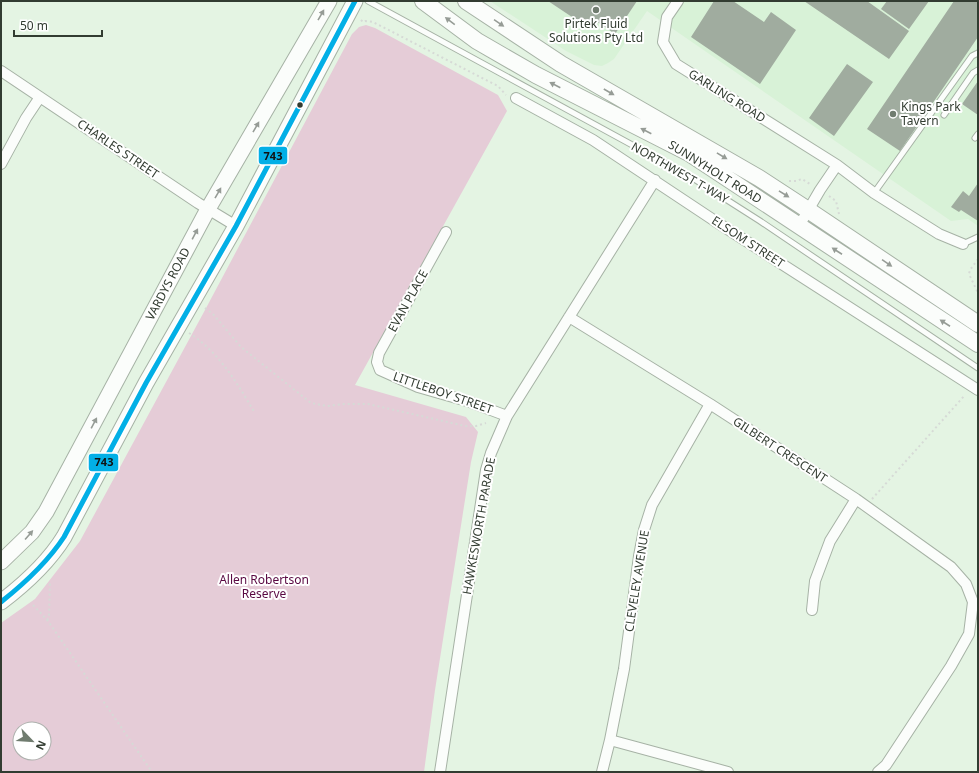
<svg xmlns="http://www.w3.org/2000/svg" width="979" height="773" viewBox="0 0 979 773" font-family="'Noto Sans',sans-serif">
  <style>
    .built { fill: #d8f2d7 }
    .green { fill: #e5ccd7; fill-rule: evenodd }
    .building { fill: #a0ac9f }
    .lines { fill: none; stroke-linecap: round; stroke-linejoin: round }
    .lane-casing { stroke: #a6b2a5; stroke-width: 7 }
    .street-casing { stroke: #a6b2a5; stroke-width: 12 }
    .secondary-casing { stroke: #a6b2a5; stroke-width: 17 }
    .primary-casing { stroke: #a6b2a5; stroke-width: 18 }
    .path { stroke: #d6dad6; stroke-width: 2; stroke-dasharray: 2 3; stroke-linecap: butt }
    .lane { stroke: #fbfdfb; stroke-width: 5 }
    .street { stroke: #fbfdfb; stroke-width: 10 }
    .secondary { stroke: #fbfdfb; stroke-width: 15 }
    .primary { stroke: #fbfdfb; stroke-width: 16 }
    .bus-1-casing { stroke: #fff; stroke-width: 8 }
    .bus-1 { stroke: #02afe6; stroke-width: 5 }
    .oneway { fill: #969c96 }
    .poi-dot { fill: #707c6f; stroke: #fff; stroke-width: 1.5 }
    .bus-dot { fill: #323c31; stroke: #fff; stroke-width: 1.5 }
    .labels { text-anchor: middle; stroke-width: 4; stroke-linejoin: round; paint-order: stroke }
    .poi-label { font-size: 12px; fill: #323c31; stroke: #fff }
    .street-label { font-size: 12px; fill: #323c31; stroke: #fff }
    .park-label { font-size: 12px; fill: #590842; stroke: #fff }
    .line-badge { stroke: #fff; stroke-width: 1.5 }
    .pale-badge-label { font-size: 11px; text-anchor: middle; font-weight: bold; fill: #111 }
  </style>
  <rect width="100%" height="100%" fill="#e4f4e3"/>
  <path class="built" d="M490 1H978V226L968 219 951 221 647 11 614 59 608 63 602 66 594 65 566 51Z"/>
  <path class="green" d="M366 25 375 28 498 95 507 111 355 385 466 417 478 432 471 462 435 690 424 772H1V623L35 599 80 541 205 310 352 34 359 27ZM20 729H44V753H20Z"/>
  <path class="building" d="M548 1H637L615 34 593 19 587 27Z
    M714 1H733L764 22 771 12 796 30 760 84 691 37Z
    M804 1H867L909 31 889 59Z
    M887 1H929L909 29 881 9Z
    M954 1H978V37L900 151 867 129Z
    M847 64 873 82 834 136 809 118Z
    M978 81V115L962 104Z
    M978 183V221L961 210 959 212 951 207 963 191 969 196Z"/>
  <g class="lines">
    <defs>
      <path id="lane" d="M368 1 691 177 760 221 978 368
        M944 115 973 73 978 70
        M975 138 978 134
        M874 193 972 56 978 53
        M963 244 978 237"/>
      <path id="street" d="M678 1 667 17 663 42 676 64 837 165 874 193 939 234 963 244
        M1 71 198 203 236 226
        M516 98 593 140 718 223 978 390
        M1 164 26 118 40 97
        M799 226 820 190 837 165
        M446 232 379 353 377 362 380 370 418 387 467 401 507 416
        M569 317 710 404 856 499 951 567 966 584 973 602 969 634 951 666 886 765 878 772
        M812 610 815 581 830 541 856 499
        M610 740 728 772
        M440 772 486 470 491 453 507 416 655 180
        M602 772 610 740 624 669 639 556 644 530 652 505 710 404"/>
      <path id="secondary" d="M1 562 32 532 46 512 208 209 329 1
        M1 602C26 583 48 563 64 537L146 383 236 226 355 1"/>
      <path id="primary" d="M423 1 477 41 536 75 689 153 978 344
        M466 1 561 64 759 178 808 210 978 324"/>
    </defs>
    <use href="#lane" class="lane-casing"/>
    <use href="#street" class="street-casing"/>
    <use href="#secondary" class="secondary-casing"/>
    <use href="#primary" class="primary-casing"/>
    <path class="path" d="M361 20 363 22 365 21 373 22 490 82 498 86 506 95
      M789 181H796L802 179 810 184
      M829 196 836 201 839 214
      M978 259 970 270 969 274 978 293
      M978 265V267
      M205 308 213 314 241 347 311 403 327 406 344 404H368L465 426H476L486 423
      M189 333C219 352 237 383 255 413
      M872 499 965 395
      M33 605 48 621 152 772
      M47 620 49 617 50 581"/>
    <use href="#lane" class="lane"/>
    <use href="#street" class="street"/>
    <use href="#secondary" class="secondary"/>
    <use href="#primary" class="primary"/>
    <defs>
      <path id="bus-1" d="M1 602C25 583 47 563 64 537L146 383 236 226 355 1"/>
    </defs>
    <use href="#bus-1" class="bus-1-casing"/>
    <use href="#bus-1" class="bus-1"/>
  </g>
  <defs><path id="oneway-solid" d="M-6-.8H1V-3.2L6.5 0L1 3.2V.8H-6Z"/></defs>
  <g class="oneway">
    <use href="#oneway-solid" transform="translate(321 15) rotate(-60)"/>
    <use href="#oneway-solid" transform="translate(450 21) rotate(-143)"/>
    <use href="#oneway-solid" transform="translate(499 23) rotate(34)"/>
    <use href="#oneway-solid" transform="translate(555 85) rotate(-153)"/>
    <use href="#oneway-solid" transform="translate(609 92) rotate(30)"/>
    <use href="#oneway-solid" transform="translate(256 127) rotate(-60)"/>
    <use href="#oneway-solid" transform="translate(646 131) rotate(-153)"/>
    <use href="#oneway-solid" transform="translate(722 156) rotate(31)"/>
    <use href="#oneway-solid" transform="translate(218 193) rotate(-60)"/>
    <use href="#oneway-solid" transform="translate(784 194) rotate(32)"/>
    <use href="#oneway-solid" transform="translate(195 234) rotate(-62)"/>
    <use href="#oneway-solid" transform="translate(837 251) rotate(-147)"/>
    <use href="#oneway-solid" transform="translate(887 263) rotate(34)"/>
    <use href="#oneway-solid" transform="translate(945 323) rotate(-147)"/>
    <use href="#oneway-solid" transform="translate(94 423) rotate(-62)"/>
    <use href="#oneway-solid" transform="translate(29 535) rotate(-49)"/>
  </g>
  <g class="poi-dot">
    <circle cx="596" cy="10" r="4"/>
    <circle cx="893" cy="114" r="4"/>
  </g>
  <circle class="bus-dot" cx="300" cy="105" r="3.5"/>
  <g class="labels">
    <g class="poi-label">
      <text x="596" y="28">Pirtek Fluid<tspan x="596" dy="14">Solutions Pty Ltd</tspan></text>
      <text x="901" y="111" text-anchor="start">Kings Park<tspan x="901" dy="14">Tavern</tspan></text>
    </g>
    <g class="street-label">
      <text transform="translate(727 96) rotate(32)" y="4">GARLING ROAD</text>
      <text transform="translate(118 149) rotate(34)" y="4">CHARLES STREET</text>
      <text transform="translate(715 172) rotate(32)" y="4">SUNNYHOLT ROAD</text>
      <text transform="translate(680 173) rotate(30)" y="4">NORTHWEST T-WAY</text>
      <text transform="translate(748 242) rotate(33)" y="4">ELSOM STREET</text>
      <text transform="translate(168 284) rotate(-62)" y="4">VARDYS ROAD</text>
      <text transform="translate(408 301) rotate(-61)" y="4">EVAN PLACE</text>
      <text transform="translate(443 393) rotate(19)" y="4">LITTLEBOY STREET</text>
      <text transform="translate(780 450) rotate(33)" y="4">GILBERT CRESCENT</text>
      <text transform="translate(479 526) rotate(-80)" y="4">HAWKESWORTH PARADE</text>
      <text transform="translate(637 581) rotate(-81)" y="4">CLEVELEY AVENUE</text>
    </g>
    <g class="park-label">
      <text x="264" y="584">Allen Robertson<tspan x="264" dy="14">Reserve</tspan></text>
    </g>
  </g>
  <g class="line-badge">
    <rect x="258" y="146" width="30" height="19" rx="4" fill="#02afe6"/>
    <rect x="88" y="453" width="31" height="19" rx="4" fill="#02afe6"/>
  </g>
  <g class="pale-badge-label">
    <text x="273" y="160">743</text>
    <text x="104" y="466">743</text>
  </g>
  <rect width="979" height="773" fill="none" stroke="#323c31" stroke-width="4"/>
  <g transform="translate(32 741) rotate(115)"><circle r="19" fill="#ffffff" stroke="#adb1ad"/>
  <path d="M0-3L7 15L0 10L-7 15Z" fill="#707c6f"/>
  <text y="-6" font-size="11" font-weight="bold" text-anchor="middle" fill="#323c31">N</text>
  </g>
  <path d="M14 30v6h88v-6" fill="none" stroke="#323c31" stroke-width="2"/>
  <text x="20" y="30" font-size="12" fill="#323c31" stroke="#ffffff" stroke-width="3" paint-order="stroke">50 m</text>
</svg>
